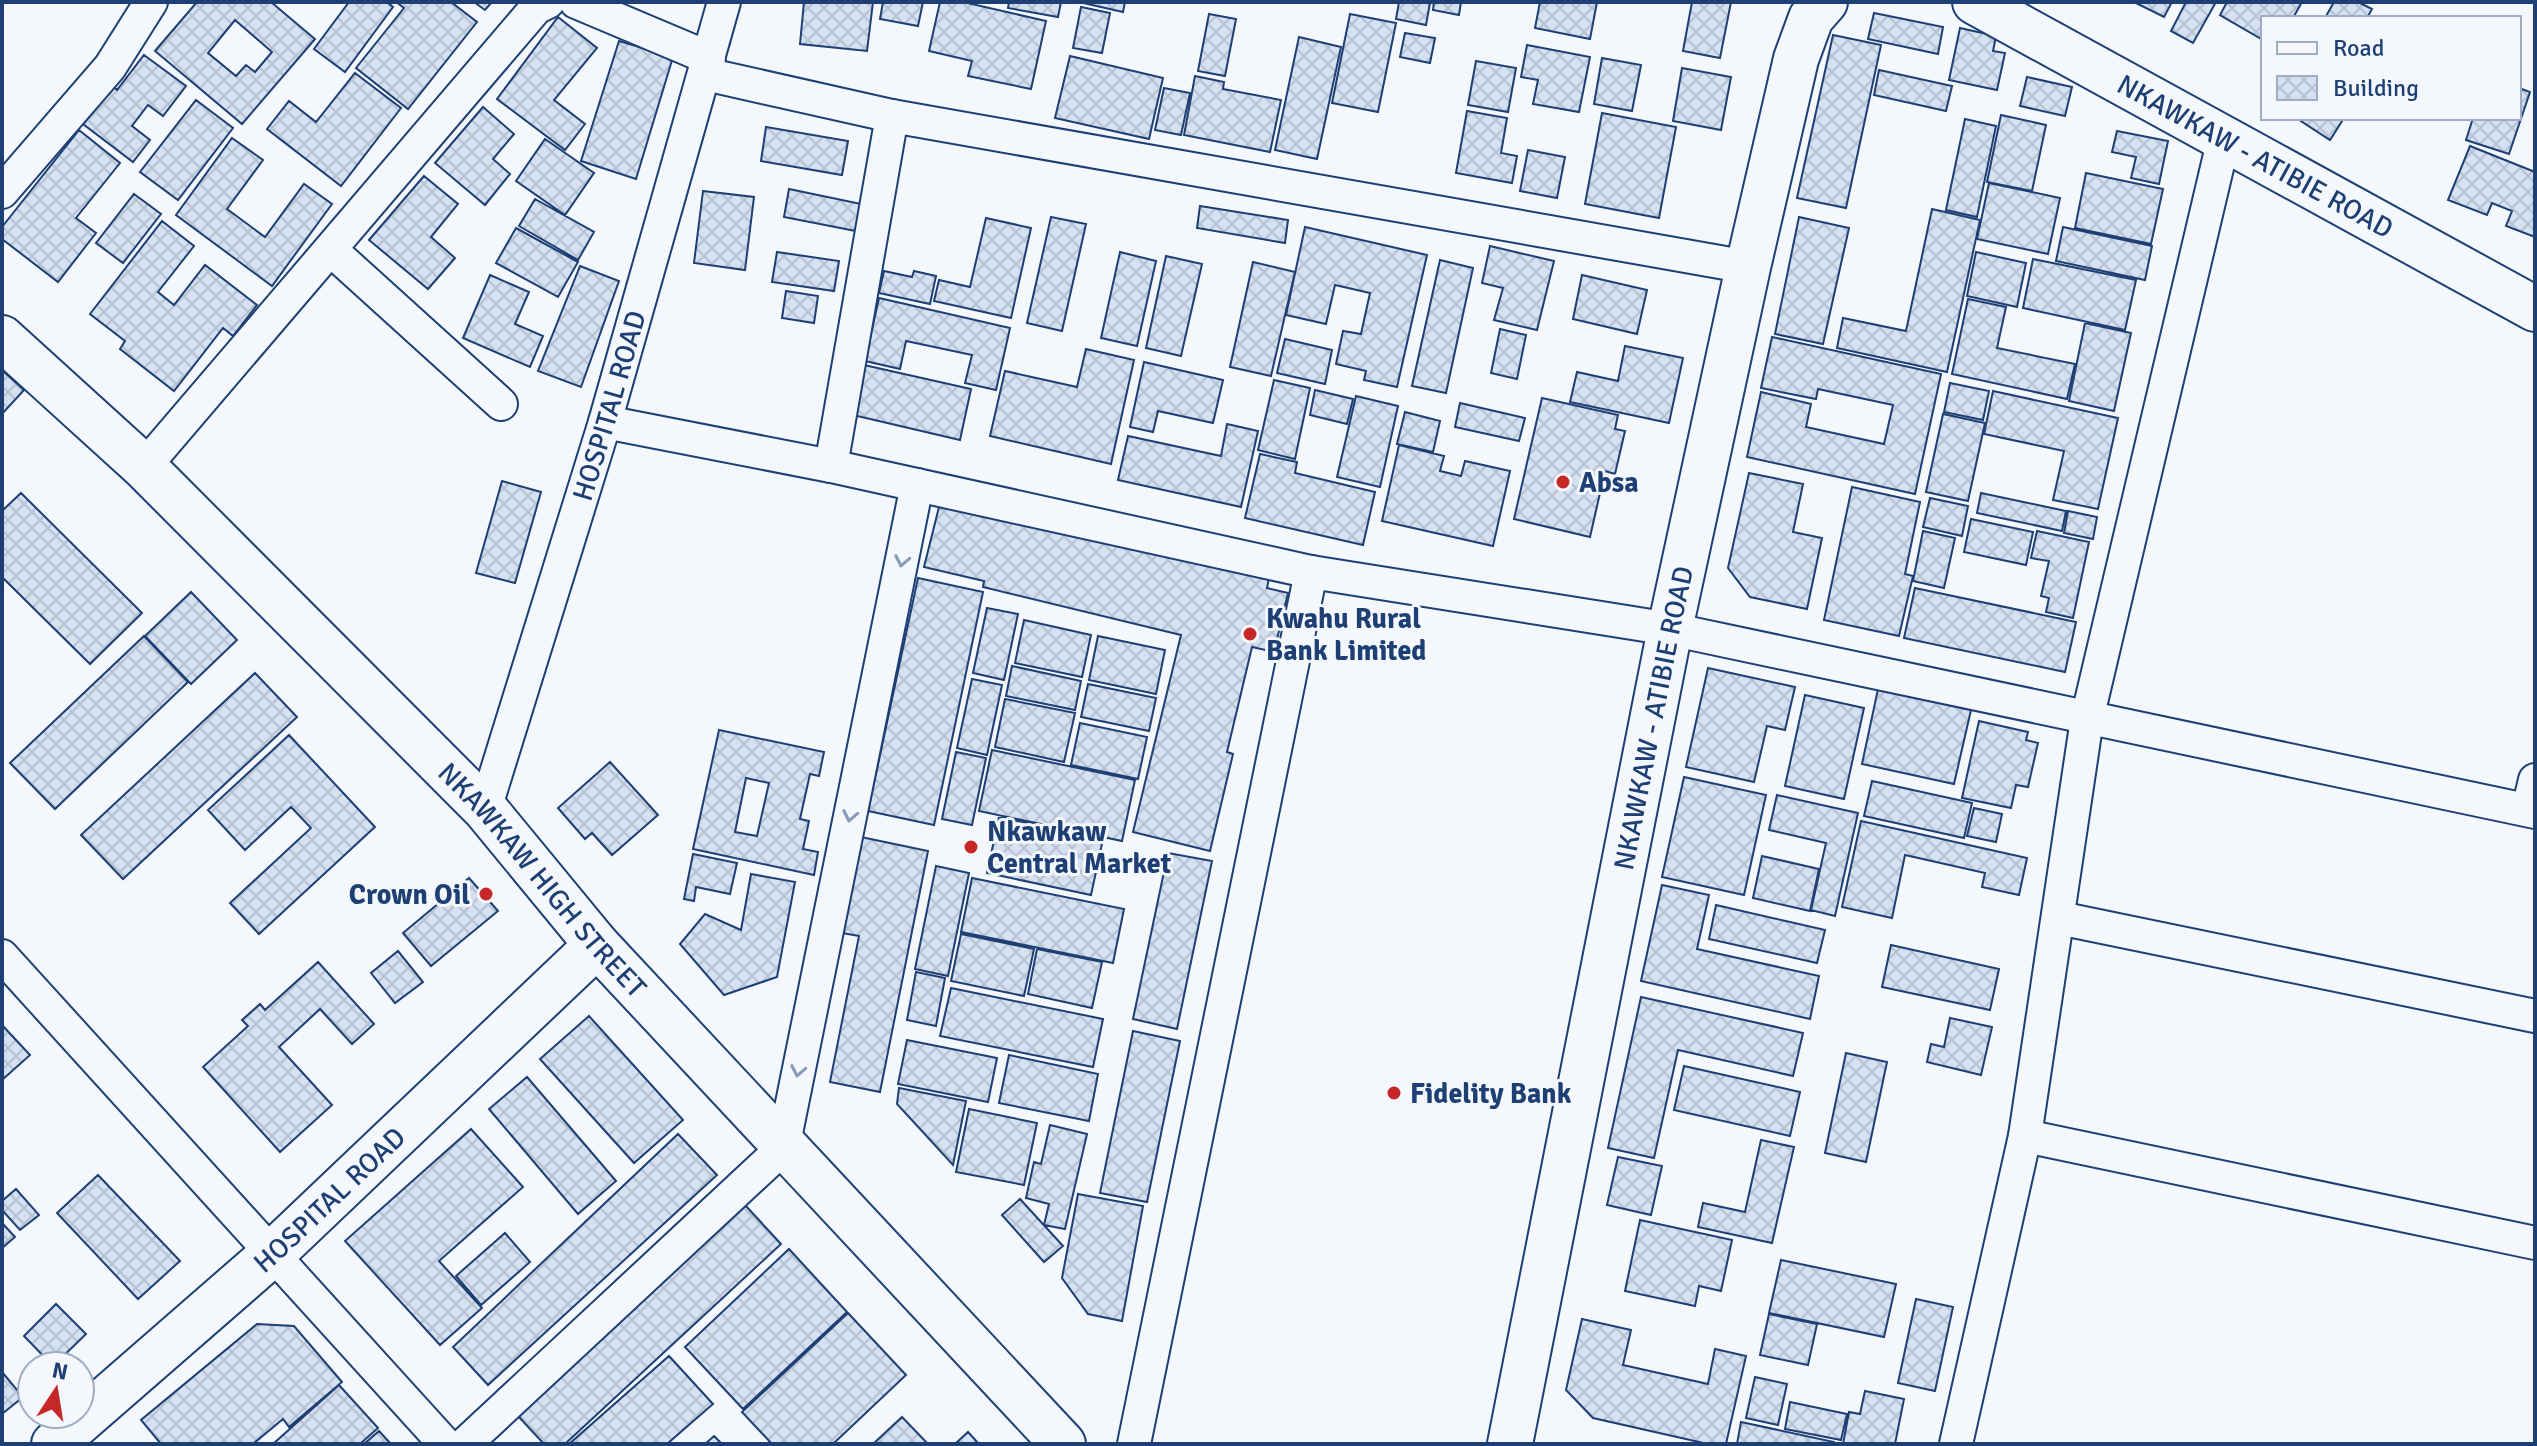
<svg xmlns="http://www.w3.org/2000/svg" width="2537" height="1446" viewBox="0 0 2537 1446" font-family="Signika,sans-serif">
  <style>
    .building { fill: url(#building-cross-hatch); stroke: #1d3f73; stroke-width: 2; fill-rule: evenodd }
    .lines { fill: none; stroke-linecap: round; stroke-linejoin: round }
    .street-casing { stroke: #1d3f73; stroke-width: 36 }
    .secondary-casing { stroke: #1d3f73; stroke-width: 48 }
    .street { stroke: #f4f7fb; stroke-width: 32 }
    .secondary { stroke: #f4f7fb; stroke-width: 44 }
    .oneway { stroke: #889bb7 }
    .poi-dot { fill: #c62828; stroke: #f4f7fb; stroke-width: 3 }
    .labels { text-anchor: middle; stroke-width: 6; stroke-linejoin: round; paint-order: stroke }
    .street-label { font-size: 28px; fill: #1d3f73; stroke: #f4f7fb }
    .poi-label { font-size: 28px; font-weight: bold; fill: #1d3f73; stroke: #f4f7fb; text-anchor: start }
  </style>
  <defs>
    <pattern id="building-cross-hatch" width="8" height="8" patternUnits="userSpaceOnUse" patternTransform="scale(2)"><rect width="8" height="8" fill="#d5e0f0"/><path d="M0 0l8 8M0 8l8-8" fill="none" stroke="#b6c1d1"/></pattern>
  </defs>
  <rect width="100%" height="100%" fill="#f4f7fb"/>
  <path class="building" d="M197 2H271L315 39 242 124 155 51ZM235 20 272 52 255 72 246 65 236 76 208 53Z
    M349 2H387L393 7 345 72 314 49Z
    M396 2H451L477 22 408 109 356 68 404 8Z
    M474 2H492L485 10Z
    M804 2H873L867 51 800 44Z
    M883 2H923L918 26 880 19Z
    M940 2H963L1046 21 1031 89 968 76 972 61 929 51Z
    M1009 2H1061L1058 17 1008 8Z
    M1079 2H1125L1123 12Z
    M1399 2 1430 3 1426 25 1396 19Z
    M1434 2H1461L1459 15 1433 10Z
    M1540 2H1597L1590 39 1535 28Z
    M1692 2H1731L1720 58 1683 51Z
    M2134 2H2172L2164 17Z
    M2186 2H2216L2193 43 2171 31Z
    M2227 2H2302L2293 18H2263V40L2220 15Z
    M2334 2H2358L2372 9 2367 18H2325Z
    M1081 7 1110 13 1102 53 1073 48Z
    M1874 13 1943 27 1938 54 1868 39Z
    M1209 14 1236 19 1225 76 1198 71Z
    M1350 14 1396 23 1378 112 1332 103Z
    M558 17 597 48 554 100 585 124 565 150 497 99Z
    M1960 28 1996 36 1993 51 2005 53 1997 90 1949 80Z
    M1405 33 1435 38 1430 63 1400 57Z
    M1833 35 1881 45 1846 208 1797 198Z
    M1299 37 1341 47 1317 159 1275 150Z
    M619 41 673 57 636 179 581 161Z
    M1527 45 1590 57 1579 112 1533 104 1538 80 1521 77Z
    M144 55 186 86 163 116 148 105 132 126 150 140 133 162 83 124 113 86 117 90Z
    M1070 56 1163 78 1149 139 1055 118Z
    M1602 58 1641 65 1632 111 1594 104Z
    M1476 61 1516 68 1508 112 1468 105Z
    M1682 68 1731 77 1721 130 1673 121Z
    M1879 70 1952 86 1946 111 1874 95Z
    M355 73 401 108 341 186 267 129 289 101 316 122Z
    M1195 76 1224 82 1223 89 1281 100 1270 152 1184 135Z
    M2027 77 2072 87 2065 116 2020 106Z
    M1164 88 1190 93 1181 135 1155 130Z
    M2519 88 2530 92 2509 154 2466 140 2473 118H2519Z
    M196 100 233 128 178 200 140 172Z
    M483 107 514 134 493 159 510 174 485 205 435 163Z
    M1467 111 1507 118 1501 153 1517 156 1512 183 1456 173Z
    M1602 113 1676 127 1659 218 1585 204Z
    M2001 115 2046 125 2032 191 1987 182Z
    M2304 118H2344L2330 140 2301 121Z
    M1965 119 1996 126 1977 217 1946 210Z
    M766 127 848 141 842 175 761 161Z
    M79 130 120 163 76 218 96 233 58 282 2 239V227Z
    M2117 131 2168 141 2159 184 2131 178 2136 157 2112 152Z
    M232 138 263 160 227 209 265 237 304 184 332 204 272 286 176 215Z
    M545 139 594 173 565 215 516 181Z
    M2470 146 2535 172V237L2506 226 2512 211 2492 203 2487 215 2448 200Z
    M1528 150 1565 157 1557 198 1520 191Z
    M2086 173 2163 189 2151 244 2075 228Z
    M424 176 458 204 431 237 455 258 428 289 369 240Z
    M1989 183 2060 198 2048 254 1977 239Z
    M789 189 866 205 861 232 784 217Z
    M703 191 754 197 745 270 694 263Z
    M134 194 161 214 123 263 96 243Z
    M535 199 594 232 578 260 519 226Z
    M1200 206 1288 220 1285 243 1197 228Z
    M1932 209 1980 220 1947 372 1837 348 1843 318 1906 331Z
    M1051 217 1086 224 1062 331 1027 323Z
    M1799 217 1849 228 1823 344 1775 334Z
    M986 218 1031 228 1011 318 934 301 939 280 970 287Z
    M162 221 194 246 158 292 174 305 205 265 257 305 233 336 223 328 174 391 120 349 125 341 90 314Z
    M1305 227 1427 255 1397 387 1364 380 1366 371 1336 364 1343 331 1361 334 1370 293 1335 285 1326 324 1286 315Z
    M2063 227 2152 246 2145 280 2056 261Z
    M516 228 578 262 558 297 496 263Z
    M1490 246 1554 261 1537 330 1494 320 1503 288 1482 283Z
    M777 252 839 261 834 291 772 282Z
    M1120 252 1156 261 1137 346 1101 338Z
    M1976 252 2026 263 2017 307 1967 296Z
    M1166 256 1202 264 1181 356 1146 348Z
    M2033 259 2136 280 2125 330 2023 308Z
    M1440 260 1473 268 1446 393 1412 386Z
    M1253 262 1295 272 1271 376 1230 367Z
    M580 266 619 281 581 387 538 371Z
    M884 271 912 277 914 271 936 276 930 304 879 293Z
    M490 275 529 292 515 324 543 336 530 367 463 338Z
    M1582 275 1647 290 1637 334 1573 319Z
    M786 291 818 296 814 323 782 318Z
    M879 298 1010 328 996 390 965 383 972 355 906 341 900 369 865 361Z
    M1968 299 2006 307 1997 348 2075 364 2067 399 1952 374Z
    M2085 323 2131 333 2114 411 2069 401Z
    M1500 329 1526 335 1517 379 1491 373Z
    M1772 337 1941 374 1915 494 1747 457 1761 392 1811 404 1806 427 1884 444 1893 405 1818 389 1816 399 1761 388Z
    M1285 339 1332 350 1325 384 1277 373Z
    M1625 346 1683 358 1669 423 1570 402 1577 372 1618 381Z
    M1086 349 1134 360 1111 464 990 436 1005 371 1077 387Z
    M1144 362 1223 380 1213 423 1158 411 1153 432 1130 427Z
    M864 365 971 389 960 440 853 415Z
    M2 370 24 390 2 414Z
    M1274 380 1310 388 1295 459 1258 450Z
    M1950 383 1989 391 1983 420 1944 412Z
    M1315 390 1353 399 1347 424 1310 415Z
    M1993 391 2118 418 2098 509 2053 500 2064 451 1984 434Z
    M1356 396 1398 406 1380 487 1337 477Z
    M1542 398 1618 415 1615 429 1625 431 1615 474 1605 471 1590 537 1514 519Z
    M1460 403 1525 418 1519 441 1455 427Z
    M1405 412 1440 421 1433 452 1397 444Z
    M1943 414 1985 423 1968 501 1926 492Z
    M1227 424 1258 431 1241 507 1118 480 1128 436 1221 456Z
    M1399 445 1444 456 1440 471 1461 476 1465 461 1510 471 1493 546 1382 521Z
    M1260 454 1297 462 1295 473 1375 492 1363 545 1245 518Z
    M1749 473 1803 484 1793 532 1822 538 1807 609 1750 597 1728 568Z
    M502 481 541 492 515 583 476 573Z
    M1852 487 1920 502 1905 574 1913 576 1899 636 1824 620Z
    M21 493 142 613 90 664 2 577V511Z
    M1981 493 2066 511 2062 531 1977 513Z
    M1930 498 1968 506 1962 536 1923 527Z
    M941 499 1269 578 1267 588 1288 593 1274 652 1252 647 1227 752 1233 754 1210 851 1133 832 1181 635 983 587 984 581 924 567Z
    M2068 511 2097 517 2093 539 2064 533Z
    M1971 519 2033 532 2026 565 1964 552Z
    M1923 531 1955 538 1944 588 1913 581Z
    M2037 531 2089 542 2073 618 2046 612 2049 598 2041 596 2049 561 2031 558Z
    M918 578 983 592 934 825 868 811Z
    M1915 588 2076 622 2065 672 1904 638Z
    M191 592 237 640 191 684 145 636Z
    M987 608 1018 614 1004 680 973 673Z
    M1024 620 1091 635 1082 677 1015 663Z
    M144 636 188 682 55 809 10 763Z
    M1098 636 1165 650 1156 694 1089 680Z
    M1012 666 1081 681 1075 710 1006 696Z
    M1708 668 1795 687 1785 730 1767 726 1754 782 1686 767Z
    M255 673 297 717 123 879 81 835Z
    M972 679 1002 685 987 755 957 748Z
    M1088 684 1156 698 1149 731 1081 717Z
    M1878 689 1941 697 1940 703 1971 710 1954 784 1862 764Z
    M1805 695 1864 708 1844 799 1785 786Z
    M1005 699 1075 713 1064 762 995 747Z
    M1979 721 2028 732 2026 740 2038 743 2028 787 2016 785 2011 808 1962 798Z
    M1080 723 1147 737 1138 779 1071 765Z
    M719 730 824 752 819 776 810 774 800 819 809 821 803 849 818 852 814 875 693 849ZM746 778 769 783 757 836 735 832Z
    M289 735 375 827 259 934 230 903 311 828 291 807 245 850 208 810Z
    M992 750 1135 780 1122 841 979 811Z
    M956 752 986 758 972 825 942 819Z
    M610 762 658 815 612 855 592 833 585 839 558 808Z
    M1684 777 1766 795 1744 895 1662 877Z
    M1872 781 1972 803 1964 838 1864 816Z
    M1777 795 1858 813 1835 916 1811 910 1826 843 1769 830Z
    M1974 808 2002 814 1996 842 1967 836Z
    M999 817 1103 839 1091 895 987 873Z
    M1861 821 2027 858 2019 895 1982 887 1985 873 1905 855 1892 918 1842 907Z
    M861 837 928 851 880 1092 830 1082 859 936 842 933Z
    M1168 853 1212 861 1177 1029 1133 1019Z
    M693 854 737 863 730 894 696 887 694 901 684 899Z
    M1762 856 1819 869 1810 911 1753 898Z
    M936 866 969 873 948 976 915 969Z
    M751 874 795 882 777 977 724 995 680 944 705 914 741 930Z
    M469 878 498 911 431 966 403 933Z
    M972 878 1124 909 1113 963 961 932Z
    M1662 885 1709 895 1697 949 1819 976 1810 1019 1641 981Z
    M1716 905 1825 930 1817 963 1709 939Z
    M961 934 1034 949 1024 996 951 981Z
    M1891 945 1999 969 1990 1010 1882 987Z
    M1037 949 1102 962 1092 1008 1028 994Z
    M398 951 423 982 395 1003 371 973Z
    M318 962 374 1024 352 1044 320 1009 279 1047 332 1105 280 1152 203 1067 248 1026 242 1020 260 1004 265 1010Z
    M916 972 945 978 936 1026 907 1020Z
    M951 988 1103 1019 1093 1067 940 1036Z
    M1641 997 1803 1033 1793 1076 1678 1050 1654 1158 1608 1148Z
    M589 1016 683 1120 634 1163 540 1059Z
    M1950 1018 1992 1027 1981 1075 1927 1062 1931 1044 1944 1047Z
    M2 1025 30 1055 2 1080Z
    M1133 1031 1180 1041 1147 1202 1100 1193Z
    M907 1040 997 1058 988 1102 898 1084Z
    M1846 1053 1887 1062 1866 1162 1825 1153Z
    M1009 1055 1098 1074 1089 1121 999 1103Z
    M1684 1066 1800 1092 1790 1136 1674 1110Z
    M527 1077 616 1181 578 1214 489 1109Z
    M899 1088 966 1101 953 1165 897 1104Z
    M969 1109 1037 1123 1024 1185 956 1172Z
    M1050 1125 1087 1134 1065 1229 1044 1225 1049 1204 1026 1198 1034 1162 1041 1164Z
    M471 1129 523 1187 439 1261 482 1308 440 1345 345 1241Z
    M678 1134 717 1175 488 1385 453 1347Z
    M1761 1140 1794 1147 1772 1243 1698 1227 1703 1203 1745 1212Z
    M1618 1157 1662 1166 1651 1215 1607 1205Z
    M98 1175 180 1261 138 1299 57 1213Z
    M16 1189 39 1215 20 1230 2 1210V1201Z
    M1078 1194 1143 1206 1122 1321 1088 1314 1062 1278Z
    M1020 1199 1063 1246 1044 1262 1002 1215Z
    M745 1205 781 1244 565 1444H544L518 1416Z
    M1640 1220 1732 1240 1721 1291 1699 1286 1695 1306 1625 1291Z
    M2 1223 15 1237 2 1248Z
    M505 1233 530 1262 481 1305 456 1276Z
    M789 1249 847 1312 743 1409 685 1347Z
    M1781 1260 1896 1284 1884 1337 1769 1313Z
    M1916 1299 1953 1307 1935 1391 1898 1383Z
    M56 1304 86 1334 53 1366 24 1336Z
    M848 1313 906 1375 833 1444H772L742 1412Z
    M1769 1314 1817 1324 1808 1365 1760 1355Z
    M1582 1319 1631 1330 1623 1365 1708 1384 1715 1349 1746 1356 1726 1444H1708L1593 1418 1566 1390Z
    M257 1324 294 1326 342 1382 289 1427 283 1419 253 1444H161L141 1420Z
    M669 1356 713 1404 667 1444H569Z
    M2 1372 23 1397 2 1414Z
    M1755 1377 1787 1384 1778 1425 1746 1418Z
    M339 1385 378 1428 360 1444H273Z
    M1865 1391 1904 1399 1895 1444H1843L1849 1412 1860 1414Z
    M1790 1402 1847 1414 1841 1440 1785 1429Z
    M902 1417 928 1444H873Z
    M1741 1422 1834 1442V1444H1737Z
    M379 1431 391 1444H364Z
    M968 1432 979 1444H955Z
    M714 1436 722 1444H705Z"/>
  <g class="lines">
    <defs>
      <g id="street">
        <path d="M576 2 709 58"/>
        <path d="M705 74 892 116 1748 267"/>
        <path d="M2 192 110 67 151 2"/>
        <path d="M331 250 501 404"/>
        <path d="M605 422 831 466 1311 572 1670 629 2535 812"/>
        <path d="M831 466 892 116"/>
        <path d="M144 467 536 8 548 2"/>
        <path id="s1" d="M485 809 605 422 724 2"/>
        <path d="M2528 810 2535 780"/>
        <path d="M2059 918 2535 1016"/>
        <path d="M2 956 445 1444"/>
        <path d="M2025 1136 2535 1243"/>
        <path d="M465 1444 783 1148 917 485"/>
        <path d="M1134 1444 1311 572"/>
        <path d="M1956 1444 2025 1136 2087 719 2224 138"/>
      </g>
      <g id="secondary">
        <path id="s2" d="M1975 2 2535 309"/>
        <path id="s3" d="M2 338 144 467 485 809 597 945 1063 1444"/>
        <path id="s4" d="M54 1444 271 1255 597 945"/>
        <path id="s5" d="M1510 1444 1670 629 1748 267 1796 59 1811 18 1825 2"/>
      </g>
    </defs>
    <use href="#street" class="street-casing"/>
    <use href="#secondary" class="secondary-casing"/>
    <use href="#street" class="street"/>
    <use href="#secondary" class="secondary"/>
  </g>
  <defs><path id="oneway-chevron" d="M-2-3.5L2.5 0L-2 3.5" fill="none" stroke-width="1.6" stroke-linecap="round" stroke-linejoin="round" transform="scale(2)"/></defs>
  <g class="oneway">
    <use href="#oneway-chevron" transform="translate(902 561) rotate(101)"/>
    <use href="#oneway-chevron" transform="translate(850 816) rotate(101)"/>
    <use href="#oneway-chevron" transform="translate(798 1071) rotate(101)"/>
  </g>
  <g class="poi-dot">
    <circle cx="1563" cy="482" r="8"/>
    <circle cx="1250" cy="634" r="8"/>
    <circle cx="971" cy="847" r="8"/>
    <circle cx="486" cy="894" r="8"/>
    <circle cx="1394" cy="1093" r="8"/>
  </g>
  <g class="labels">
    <g class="street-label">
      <text dy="10" stroke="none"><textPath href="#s2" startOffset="320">NKAWKAW - ATIBIE ROAD</textPath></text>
      <text dy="10" stroke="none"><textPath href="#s1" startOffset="422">HOSPITAL ROAD</textPath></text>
      <text dy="10" stroke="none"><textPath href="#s5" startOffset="740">NKAWKAW - ATIBIE ROAD</textPath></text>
      <text dy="10" stroke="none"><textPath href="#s3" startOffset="766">NKAWKAW HIGH STREET</textPath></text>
      <text dy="10" stroke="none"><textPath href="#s4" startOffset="368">HOSPITAL ROAD</textPath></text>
    </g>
    <g class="poi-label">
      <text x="1579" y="492">Absa</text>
      <text x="1266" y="628">Kwahu Rural<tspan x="1266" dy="32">Bank Limited</tspan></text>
      <text x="987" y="841">Nkawkaw<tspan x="987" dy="32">Central Market</tspan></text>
      <text x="470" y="904" text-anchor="end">Crown Oil</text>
      <text x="1410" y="1103">Fidelity Bank</text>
    </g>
  </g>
  <rect width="2537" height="1446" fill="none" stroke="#1d3f73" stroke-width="8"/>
  <rect x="2261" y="16" width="260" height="104" fill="#f4f7fb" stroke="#9eadc5" stroke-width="2"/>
  <rect x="2277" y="42" width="40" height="12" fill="#f4f7fb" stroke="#9eadc5" stroke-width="2"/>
  <text x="2333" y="56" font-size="24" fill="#1d3f73">Road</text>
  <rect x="2277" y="76" width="40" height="24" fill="url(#building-cross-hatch)" stroke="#9eadc5" stroke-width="2"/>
  <text x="2333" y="96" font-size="24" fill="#1d3f73">Building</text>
  <g transform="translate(56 1390) rotate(12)"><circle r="38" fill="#f4f7fb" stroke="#9eadc5" stroke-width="2"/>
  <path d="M0-6L14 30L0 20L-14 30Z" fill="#c62828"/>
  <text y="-12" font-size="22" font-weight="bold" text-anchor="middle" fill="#1d3f73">N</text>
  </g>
</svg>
